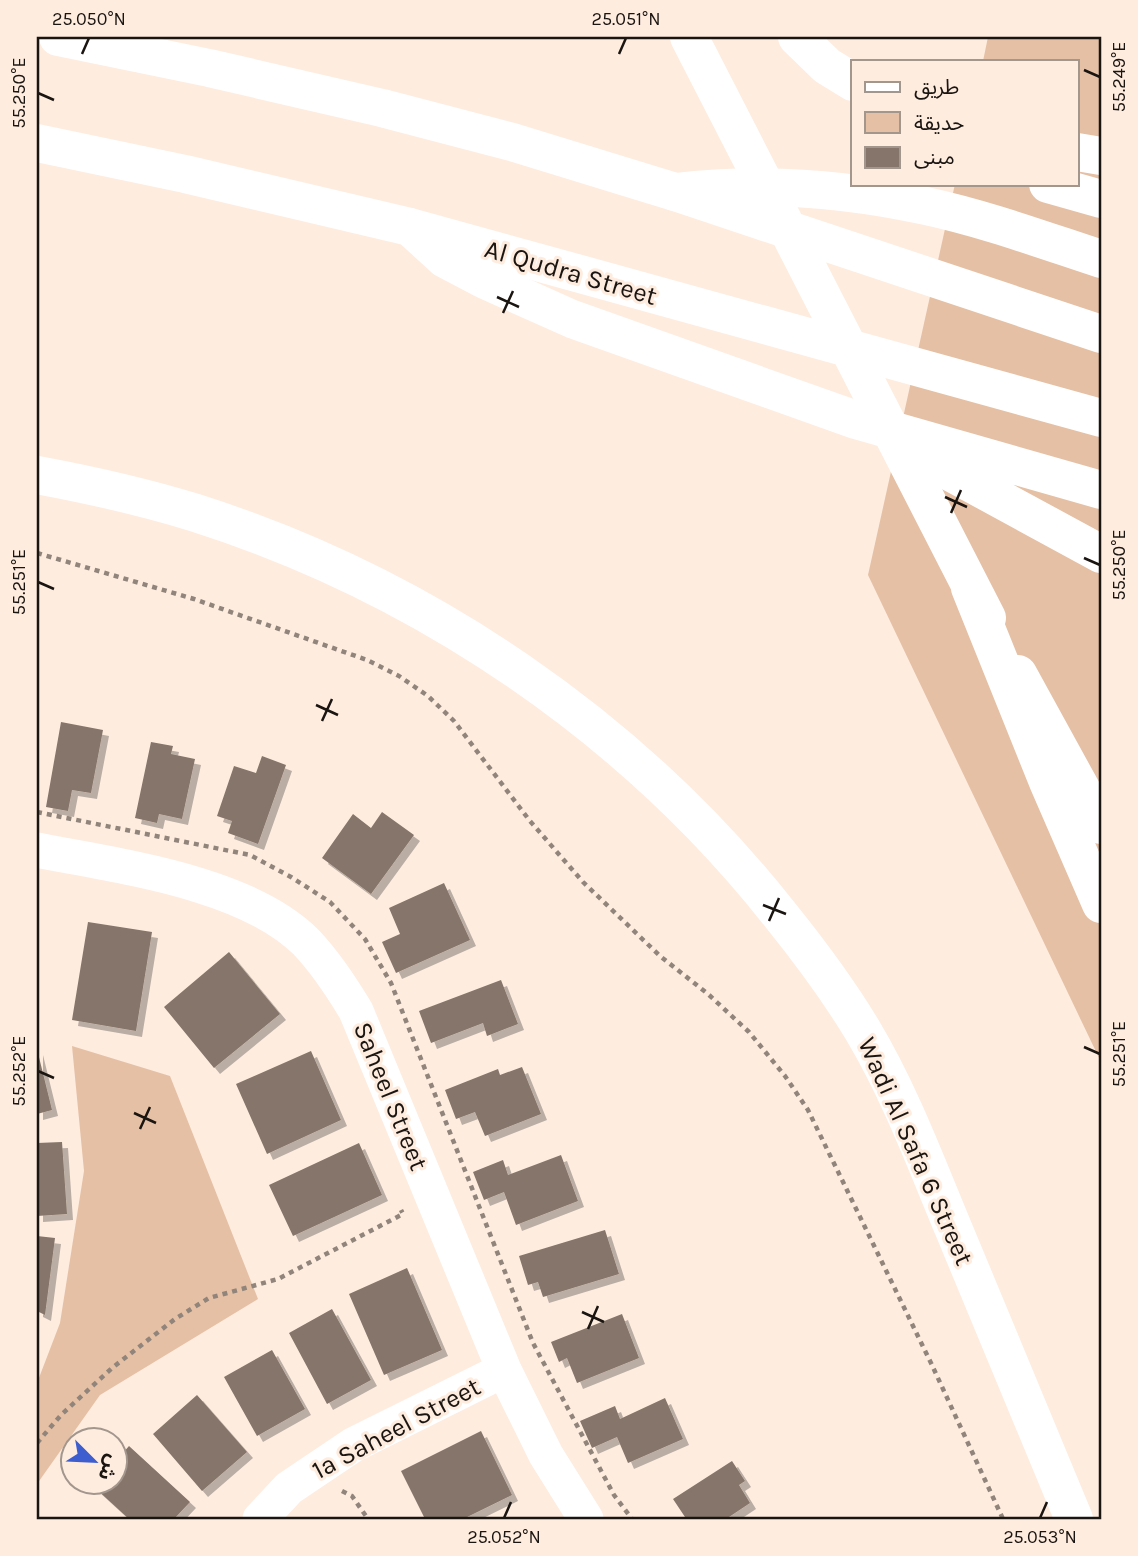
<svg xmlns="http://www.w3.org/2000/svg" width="1138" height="1556" viewBox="0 0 1138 1556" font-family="Karla,'Noto Sans Arabic',sans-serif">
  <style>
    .green { fill: #e5c0a5 }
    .building { fill: #85756a; filter: url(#shadow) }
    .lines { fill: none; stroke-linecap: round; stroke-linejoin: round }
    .path { stroke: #90847b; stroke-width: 4.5; stroke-dasharray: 5 5; stroke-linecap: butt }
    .minor { stroke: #fff; stroke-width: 35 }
    .tertiary { stroke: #fff; stroke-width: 38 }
    .primary { stroke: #fff; stroke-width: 38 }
    .motorway { stroke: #fff; stroke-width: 38 }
    .ticks { fill: none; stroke: #1b1511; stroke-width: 2.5 }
    .labels { text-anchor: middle; stroke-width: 6; stroke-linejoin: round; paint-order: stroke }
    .street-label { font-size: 26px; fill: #1b1511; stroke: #feecdf }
    .neatline { fill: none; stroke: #1b1511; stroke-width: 2.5 }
    .ticks-label { font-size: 18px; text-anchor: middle; fill: #1b1511 }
  </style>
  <defs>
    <filter id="shadow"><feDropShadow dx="6" dy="6" stdDeviation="0" flood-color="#0004"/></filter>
  </defs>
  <rect width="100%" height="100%" fill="#feecdf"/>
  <path class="green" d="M988 37H1101V1062L868 575 955 184H1077V61H983Z
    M72 1046 170 1076 258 1299 100 1395 37 1484V1383L60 1323 84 1171Z"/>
  <path class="building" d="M61 722 103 730 91 793 72 790 68 811 46 807Z
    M151 742 173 746 171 754 195 759 182 819 159 814 157 823 135 818Z
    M262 756 286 765 258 844 228 833 232 821 217 816 234 766 256 773Z
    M382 812 414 835 371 894 322 858 353 814 371 828Z
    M444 883 470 940 396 973 382 942 400 934 389 908Z
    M88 922 152 932 136 1031 72 1020Z
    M229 952 280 1014 214 1068 164 1007Z
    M501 980 518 1024 487 1036 483 1023 431 1043 419 1011Z
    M37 1049 52 1110 37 1114Z
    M311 1051 341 1120 267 1154 236 1084Z
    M522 1067 541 1114 485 1136 475 1112 456 1119 445 1090 498 1069 500 1075Z
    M62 1142 67 1214 37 1216V1143Z
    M359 1143 382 1195 293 1236 269 1185Z
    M561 1155 578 1201 516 1225 504 1192 484 1200 473 1172 503 1160 508 1175Z
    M605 1230 619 1274 543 1297 538 1282 528 1285 519 1256Z
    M37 1236 55 1238 45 1315 37 1311Z
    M407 1268 442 1350 384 1375 349 1294Z
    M332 1309 371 1380 327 1404 289 1333Z
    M622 1314 639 1358 577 1383 567 1358 559 1362 551 1342Z
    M272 1350 305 1409 257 1436 224 1377Z
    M197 1395 247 1452 202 1491 153 1434Z
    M665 1398 683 1439 628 1463 617 1437 592 1448 580 1421 615 1406 620 1419Z
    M481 1431 512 1495 463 1519H425L401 1471Z
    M129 1446 190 1502 174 1519H129L93 1486 96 1482H116V1461Z
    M732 1461 745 1481 739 1485 750 1503 726 1519H681L685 1517 673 1499Z"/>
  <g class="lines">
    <path class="path" d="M37 553 194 599 367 660 399 676 428 696 454 721 530 821 583 882 660 956 708 994 749 1032 785 1076 808 1110 931 1363 1003 1519
      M37 812 250 855 291 877 330 902 365 939 391 983 533 1343 614 1495 632 1519
      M37 1443 61 1415 112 1368 175 1319 209 1298 278 1279 403 1214 401 1210
      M342 1491 352 1496 368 1519"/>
    <path class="minor" d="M37 850C118 866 246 882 306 942 326 963 341 986 356 1011L504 1370 546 1455 586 1519
      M260 1519 289 1488 353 1445 504 1370"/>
    <path class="tertiary" d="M37 475C91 485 144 497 196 513 425 586 633 728 781 916 810 952 839 991 863 1031 900 1093 926 1163 954 1230 994 1326 1034 1423 1074 1519"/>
    <path class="primary" d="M58 37 209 68 382 108 512 142 675 192 1101 334
      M689 37 987 618
      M797 37 827 66 853 82
      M37 143 185 174 410 227 1101 418
      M1077 152 1101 156
      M1018 674 1101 825"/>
    <path class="motorway" d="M1048 184 1101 199
      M675 192C759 182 844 188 926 206 986 219 1043 240 1101 259
      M410 227 445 259 485 280 572 319 856 420 1101 490
      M919 455 1101 554
      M970 588 1048 782 1101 904"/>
  </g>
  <path class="ticks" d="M82 54 89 38M619 54 626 38M1084 70 1100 77M38 93 54 100M497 297 519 307M503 313 513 291M945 497 967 507M951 513 961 490M1084 558 1100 565M38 582 54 589M316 705 338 715M322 721 332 699M763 905 786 914M769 921 779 898M1084 1047 1100 1054M38 1071 54 1078M134 1113 156 1123M140 1129 150 1107M582 1312 604 1322M588 1329 598 1306M504 1518 511 1502M1040 1518 1047 1502"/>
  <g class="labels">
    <g class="street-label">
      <text transform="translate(571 272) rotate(16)" y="9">Al Qudra Street</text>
      <text transform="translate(391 1096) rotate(68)" y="9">Saheel Street</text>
      <text transform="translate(916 1151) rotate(66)" y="9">Wadi Al Safa 6 Street</text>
      <text transform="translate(396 1428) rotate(-28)" y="9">1a Saheel Street</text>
    </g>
  </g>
  <rect width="1138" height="1556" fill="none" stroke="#feecdf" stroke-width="77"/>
  <rect x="851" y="60" width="228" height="126" fill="#feecdf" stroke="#a3968d" stroke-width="2"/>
  <rect x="865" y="82" width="35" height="10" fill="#ffffff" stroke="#a3968d" stroke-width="2"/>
  <text x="914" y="94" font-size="21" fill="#1b1511">طريق</text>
  <rect x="865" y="112" width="35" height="21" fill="#e5c0a5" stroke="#a3968d" stroke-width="2"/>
  <text x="914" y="130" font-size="21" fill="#1b1511">حديقة</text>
  <rect x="865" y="147" width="35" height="21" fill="#85756a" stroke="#a3968d" stroke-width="2"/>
  <text x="914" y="164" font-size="21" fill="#1b1511">مبنى</text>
  <g transform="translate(94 1461) rotate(114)"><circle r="33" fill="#feecdf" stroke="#a3968d" stroke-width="2"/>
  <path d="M0-5L12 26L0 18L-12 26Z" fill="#3e5ed0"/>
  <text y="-10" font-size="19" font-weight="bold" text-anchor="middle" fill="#1b1511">ش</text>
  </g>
  <rect x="38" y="38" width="1062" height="1480" class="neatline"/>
  <g class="ticks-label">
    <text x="89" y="25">25.050°N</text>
    <text x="626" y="25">25.051°N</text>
    <text transform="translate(1119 77) rotate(-90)" y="6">55.249°E</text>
    <text transform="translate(19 93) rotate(-90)" y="6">55.250°E</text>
    <text transform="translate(1119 565) rotate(-90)" y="6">55.250°E</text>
    <text transform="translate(19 582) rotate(-90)" y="6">55.251°E</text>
    <text transform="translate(1119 1054) rotate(-90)" y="6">55.251°E</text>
    <text transform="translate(19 1071) rotate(-90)" y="6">55.252°E</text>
    <text x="504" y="1543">25.052°N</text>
    <text x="1040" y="1543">25.053°N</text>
  </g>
</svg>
